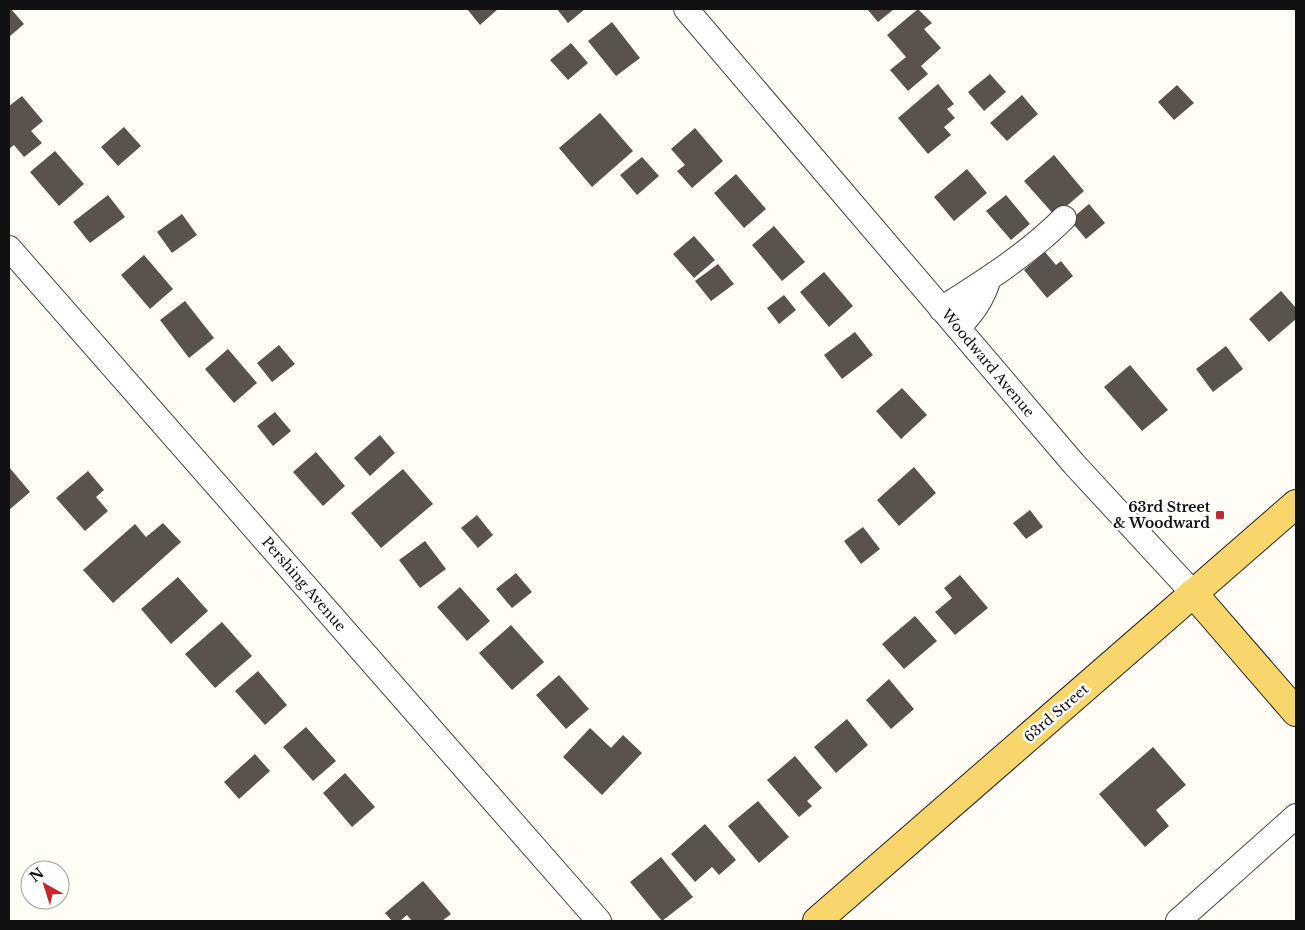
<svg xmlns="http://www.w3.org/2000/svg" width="1305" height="930" viewBox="0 0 1305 930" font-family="'Libre Baskerville',serif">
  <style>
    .building { fill: #5a524d }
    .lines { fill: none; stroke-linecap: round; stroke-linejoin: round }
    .minor-casing { stroke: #444; stroke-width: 26 }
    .major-casing { stroke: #222; stroke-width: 30 }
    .minor { stroke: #fff; stroke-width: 24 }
    .major { stroke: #f9d66b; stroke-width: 28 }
    .poi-dot { fill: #c4262e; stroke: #fff; stroke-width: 2 }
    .labels { text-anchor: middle; stroke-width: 5; stroke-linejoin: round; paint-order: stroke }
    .street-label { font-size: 14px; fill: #111; stroke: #fff }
    .poi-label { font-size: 14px; font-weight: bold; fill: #111; stroke: #fff; text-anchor: end }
  </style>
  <rect width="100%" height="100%" fill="#fffdf5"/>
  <path class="building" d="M9 9H11L24 24 9 37Z
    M467 9H498L480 25Z
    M557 9H585L568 23Z
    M867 9H894L878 22Z
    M918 9 932 23 924 29 941 48 921 66 928 74 908 91 890 70 906 57 887 35Z
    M612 22 640 58 616 76 588 41Z
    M571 43 588 63 568 80 550 60Z
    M990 74 1006 92 984 111 968 92Z
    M938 84 954 104 947 109 955 118 944 127 951 135 928 154 898 118Z
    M1177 85 1194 103 1174 120 1158 102Z
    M1022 95 1038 114 1007 141 990 123Z
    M22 96 43 121 31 131 42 143 24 157 14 145 9 149V106Z
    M600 113 633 151 592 187 559 148Z
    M124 127 141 146 118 166 101 147Z
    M695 128 723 161 692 188 677 171 685 165 671 149Z
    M55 151 84 184 59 206 30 172Z
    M1054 155 1084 191 1055 216 1024 181Z
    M642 157 659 176 637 195 620 175Z
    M967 169 987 193 954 221 934 197Z
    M736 174 766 209 744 228 714 193Z
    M108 195 125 217 90 243 73 222Z
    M1006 195 1030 224 1011 240 986 211Z
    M1089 204 1105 223 1086 239 1070 220Z
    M182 214 197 235 172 253 157 232Z
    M774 226 805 262 782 281 752 245Z
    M694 236 715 260 694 278 673 254Z
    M1045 252 1056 265 1061 261 1073 276 1047 298 1024 270Z
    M144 255 173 289 150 309 121 275Z
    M718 264 734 284 711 301 695 281Z
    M824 272 853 306 829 327 800 292Z
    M1281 291 1296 308V319L1269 342 1249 319Z
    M784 295 796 310 779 324 767 308Z
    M185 301 214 338 189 358 160 320Z
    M855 332 873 355 842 379 824 355Z
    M279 345 295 364 272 382 257 363Z
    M1226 346 1243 369 1213 392 1196 369Z
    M228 349 257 383 234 403 205 369Z
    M1130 365 1168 410 1142 431 1104 387Z
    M902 388 927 415 901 439 876 411Z
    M275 412 291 431 273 446 257 426Z
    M380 435 395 453 370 476 354 458Z
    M316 452 345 486 323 506 293 472Z
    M9 467 30 492 9 510Z
    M914 467 936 493 899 526 877 500Z
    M403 469 433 504 381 548 351 513Z
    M88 471 104 490 96 497 108 511 85 531 56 498Z
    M1030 510 1043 527 1026 539 1013 523Z
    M477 515 493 535 478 548 461 528Z
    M163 523 181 542 113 603 83 570 135 524 146 537Z
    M863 527 880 549 861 564 844 541Z
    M425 541 446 569 420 588 399 560Z
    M516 573 532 592 512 608 496 589Z
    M960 575 988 608 955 635 935 612 952 598 944 588Z
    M178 577 208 611 171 644 141 609Z
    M460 587 490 621 467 641 437 607Z
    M915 616 937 641 904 669 882 644Z
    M222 622 252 656 215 688 185 654Z
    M511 625 544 662 512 690 479 653Z
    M258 671 287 705 265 725 235 691Z
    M559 675 589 709 566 729 536 695Z
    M889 679 914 709 891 729 866 700Z
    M847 719 868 745 836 773 814 747Z
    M306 727 336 761 313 781 283 747Z
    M590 728 611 748 623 735 642 753 602 795 563 757Z
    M1153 747 1186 785 1156 810 1169 826 1145 847 1099 794Z
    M255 754 270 771 239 799 224 782Z
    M795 756 822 788 807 801 812 806 799 817 767 780Z
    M345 773 375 807 352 827 323 793Z
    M758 801 789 837 759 863 728 826Z
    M705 824 736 860 719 875 712 867 695 882 671 854Z
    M661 857 693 897 662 921 630 882Z
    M423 881 451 914 442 921H412L407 915 400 921H392L385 913Z"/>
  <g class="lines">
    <defs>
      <path id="minor" d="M686 9 1074 464 1193 593
        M9 248 599 921
        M941 309C984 282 1028 254 1064 218
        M958 328C973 312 983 299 989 278
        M1178 921 1296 816"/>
      <path id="major" d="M1193 593 1296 712
        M817 921 1296 504"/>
    </defs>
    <use href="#minor" class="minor-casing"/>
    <use href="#major" class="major-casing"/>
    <use href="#minor" class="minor"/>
    <use href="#major" class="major"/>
  </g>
  <rect class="poi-dot" x="1215" y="510" width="10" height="10" rx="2.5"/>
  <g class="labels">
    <g class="street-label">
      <text transform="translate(988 363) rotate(50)" y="5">Woodward Avenue</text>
      <text transform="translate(304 584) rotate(49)" y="5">Pershing Avenue</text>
      <text transform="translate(1056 713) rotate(-41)" y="5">63rd Street</text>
    </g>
    <g class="poi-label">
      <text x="1210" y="512">63rd Street<tspan x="1210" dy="16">&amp; Woodward</tspan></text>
    </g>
  </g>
  <rect width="1305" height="930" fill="none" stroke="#111111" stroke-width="20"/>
  <g transform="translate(45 885) rotate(321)"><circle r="24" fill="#ffffff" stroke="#a0a0a0"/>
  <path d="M0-4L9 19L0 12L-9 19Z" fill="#c4262e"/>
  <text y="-8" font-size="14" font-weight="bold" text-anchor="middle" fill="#111111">N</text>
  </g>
</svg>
